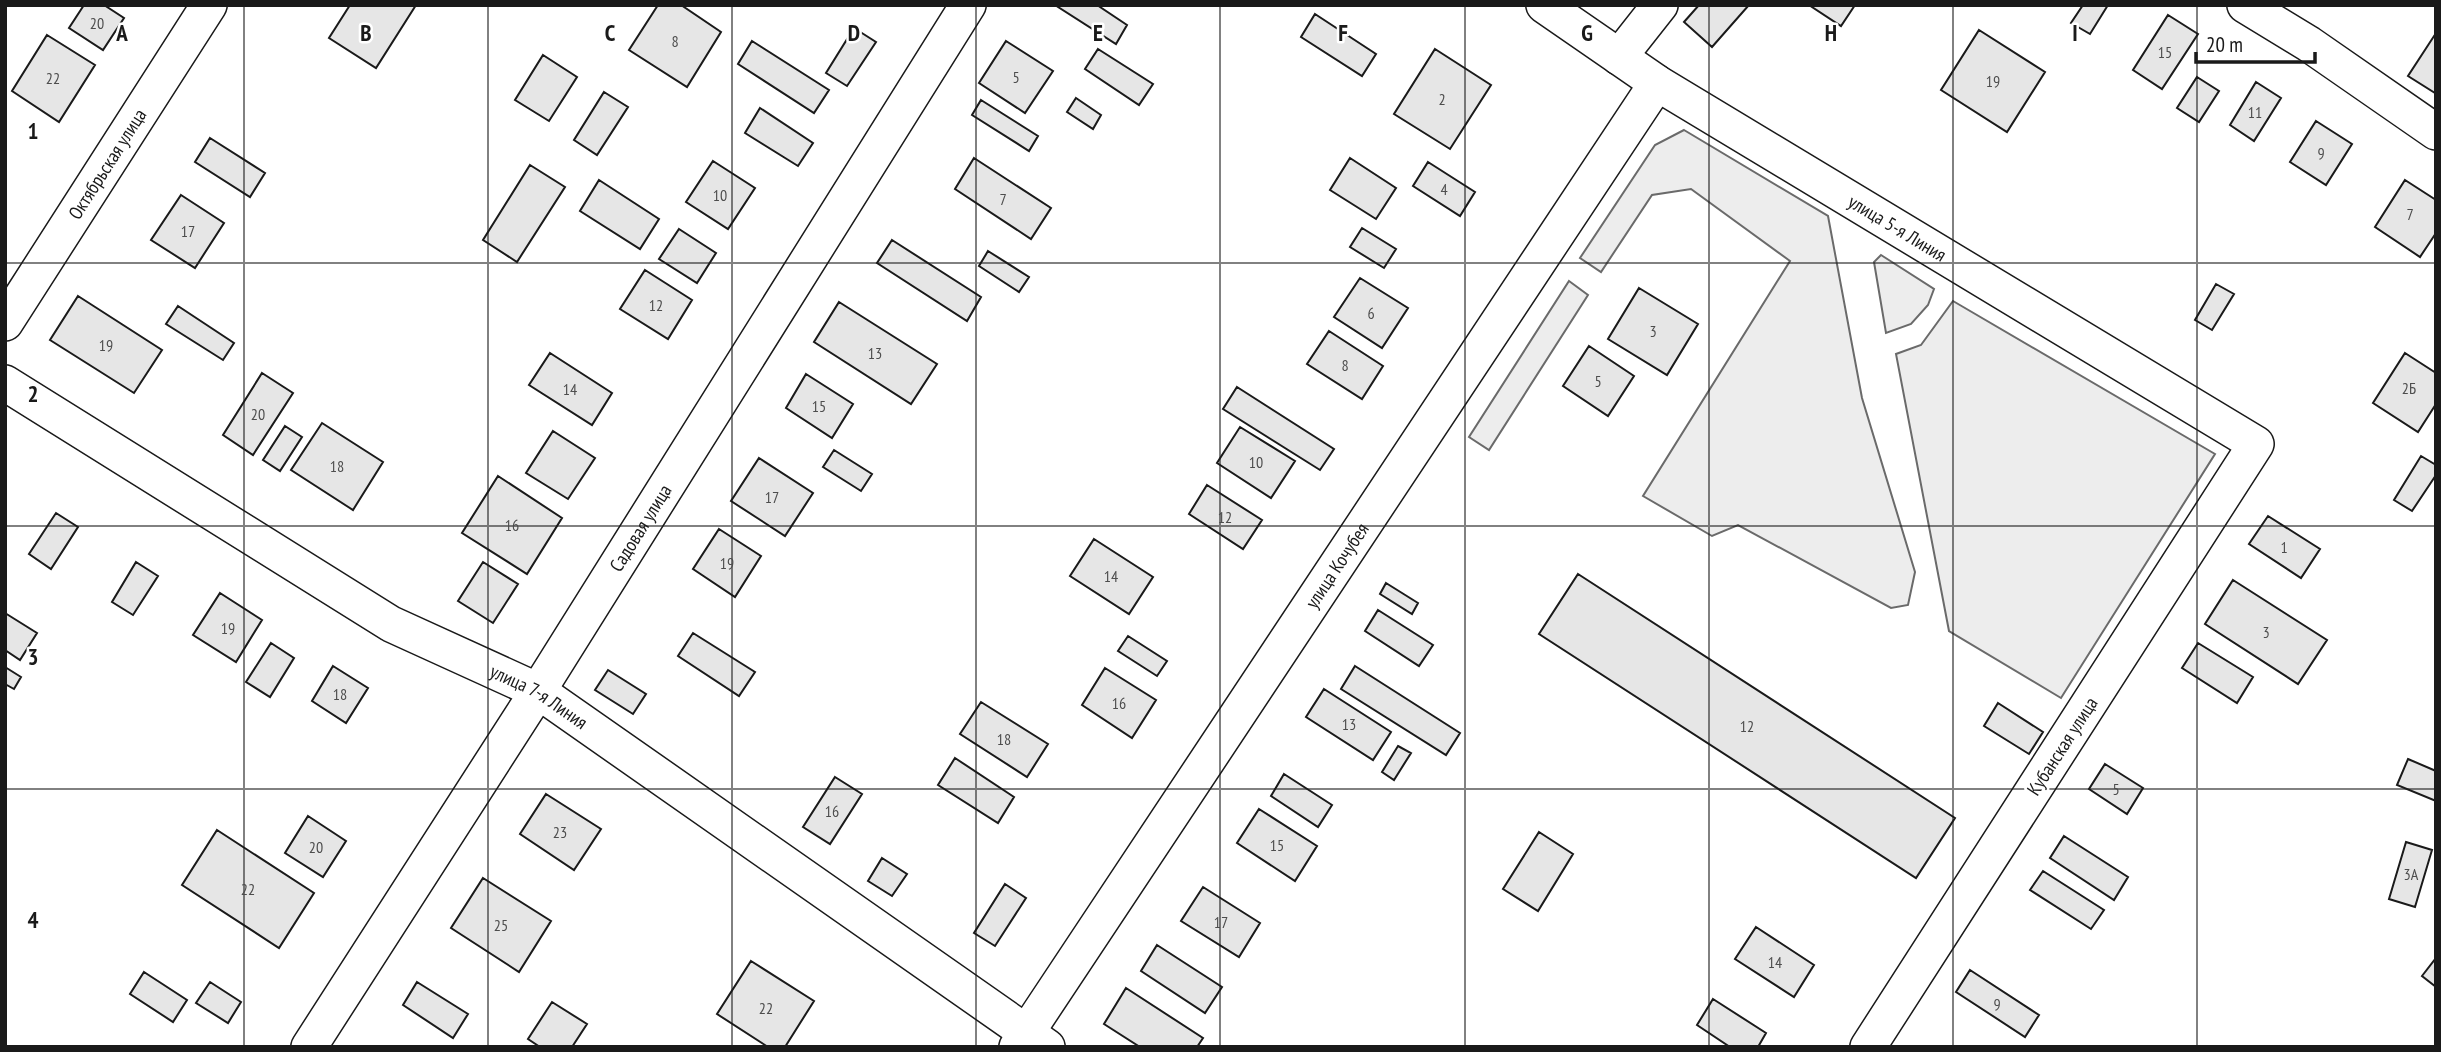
<svg xmlns="http://www.w3.org/2000/svg" width="2441" height="1052" viewBox="0 0 2441 1052" font-family="'PT Sans Narrow',sans-serif">
  <style>
    .built { fill: #ededed; stroke: #6a6a6a; stroke-width: 2 }
    .building { fill: #e6e6e6; stroke: #1a1a1a; stroke-width: 2 }
    .lines { fill: none; stroke-linecap: round; stroke-linejoin: round }
    .street-casing { stroke: #1a1a1a; stroke-width: 38 }
    .street { stroke: #fff; stroke-width: 35 }
    .grid { fill: none; stroke: #1a1a1a; stroke-width: 2; stroke-opacity: 0.55 }
    .labels { text-anchor: middle; stroke-width: 5; stroke-linejoin: round; paint-order: stroke }
    .number-label { font-size: 16px; fill: #4d4d4d }
    .street-label { font-size: 19px; fill: #1a1a1a; stroke: #fff }
    .grid-label { font-size: 23px; text-anchor: middle; font-weight: bold; fill: #1a1a1a; stroke: #fff; stroke-width: 5; stroke-linejoin: round; paint-order: stroke }
  </style>
  <rect width="100%" height="100%" fill="#fff"/>
  <path class="built" d="M1684 130 1828 216 1862 398 1915 572 1908 605 1891 608 1738 525 1712 536 1643 496 1790 261 1691 189 1652 195 1601 272 1580 258 1655 145Z
    M1881 255 1934 289 1928 305 1911 324 1886 333 1874 262Z
    M1569 281 1588 295 1489 450 1469 437Z
    M1953 301 2215 454 2061 698 1949 631 1896 354 1921 345Z"/>
  <path class="building" d="M84 5H104L124 18 103 50 69 28Z
    M350 5H416L376 68 329 38Z
    M658 5H681L721 32 687 87 629 50Z
    M1055 5H1097L1127 25 1116 44Z
    M1699 5H1749L1712 47 1684 22Z
    M1809 5H1855L1841 26Z
    M2083 5H2108L2090 34 2071 23Z
    M1315 14 1376 54 1362 76 1301 37Z
    M2168 15 2198 34 2162 89 2133 70Z
    M854 28 876 42 847 86 826 73Z
    M1979 30 2045 72 2007 132 1941 90Z
    M2436 33V92L2435 93 2408 76Z
    M47 35 95 65 59 122 12 91Z
    M752 41 829 90 814 113 738 64Z
    M1006 41 1053 71 1025 113 979 83Z
    M1098 49 1153 84 1139 105 1085 69Z
    M1435 49 1491 85 1450 149 1394 114Z
    M543 55 577 77 549 121 515 100Z
    M2197 77 2219 91 2199 122 2177 108Z
    M2256 82 2281 98 2254 141 2230 125Z
    M604 92 628 107 597 155 574 140Z
    M1076 98 1101 115 1093 129 1067 112Z
    M981 100 1038 136 1029 151 972 115Z
    M760 108 813 143 798 166 745 133Z
    M2316 121 2352 144 2326 185 2290 162Z
    M210 138 265 173 250 197 195 162Z
    M974 158 1051 208 1031 239 955 189Z
    M1350 158 1396 188 1376 219 1330 190Z
    M713 161 755 188 728 229 686 202Z
    M1428 162 1475 192 1460 216 1413 186Z
    M530 165 565 187 517 262 483 240Z
    M599 180 659 219 640 249 580 211Z
    M2405 180 2436 200V233L2420 257 2375 227Z
    M181 195 224 223 195 268 151 240Z
    M1362 228 1396 249 1384 268 1350 247Z
    M679 229 716 253 697 283 659 259Z
    M892 240 981 297 967 321 877 263Z
    M988 251 1029 277 1019 292 979 266Z
    M645 270 692 300 668 339 620 309Z
    M1360 278 1408 308 1382 348 1334 317Z
    M2216 284 2234 294 2212 330 2195 320Z
    M1639 288 1698 324 1667 375 1608 339Z
    M78 296 162 350 134 393 50 340Z
    M839 302 937 364 911 404 814 342Z
    M178 306 234 343 223 360 166 324Z
    M1329 331 1383 366 1362 399 1307 364Z
    M1589 346 1634 376 1608 416 1563 386Z
    M550 353 612 393 592 425 529 385Z
    M2405 353 2436 373V404L2418 432 2373 403Z
    M262 373 293 393 253 455 223 435Z
    M806 374 853 404 832 438 786 408Z
    M1237 387 1334 449 1320 470 1223 409Z
    M322 423 383 462 353 510 291 470Z
    M285 426 302 437 280 471 263 460Z
    M1240 427 1295 461 1271 498 1217 463Z
    M553 431 595 458 568 499 526 473Z
    M834 450 872 474 861 491 823 467Z
    M2421 456 2436 465V475L2412 511 2394 500Z
    M759 458 813 493 785 536 731 501Z
    M498 476 562 518 527 574 462 533Z
    M1207 485 1262 520 1243 549 1189 514Z
    M56 513 78 527 51 569 29 554Z
    M2268 516 2320 549 2301 578 2249 544Z
    M719 529 761 556 735 597 693 569Z
    M1094 539 1153 577 1129 614 1070 576Z
    M136 562 158 576 133 615 112 602Z
    M483 562 518 584 493 623 458 601Z
    M1578 574 1955 818 1916 878 1539 634Z
    M2233 580 2327 640 2298 684 2205 624Z
    M1386 583 1418 603 1412 614 1380 594Z
    M220 593 262 620 236 662 193 635Z
    M1378 610 1433 645 1419 666 1365 631Z
    M5 613 37 633 20 660 5 650Z
    M693 633 755 672 739 696 678 656Z
    M1128 636 1167 661 1157 676 1118 651Z
    M271 643 294 658 270 697 246 682Z
    M2198 643 2253 677 2237 703 2182 668Z
    M333 666 368 688 346 723 312 701Z
    M1355 666 1460 733 1446 755 1341 689Z
    M5 667 21 677 14 689 5 684Z
    M1105 668 1156 700 1132 738 1082 705Z
    M608 670 646 694 633 714 595 690Z
    M1324 689 1391 732 1373 760 1306 717Z
    M981 702 1048 744 1027 777 960 734Z
    M1998 703 2043 732 2029 754 1984 726Z
    M1398 746 1411 753 1394 780 1382 772Z
    M955 758 1014 797 998 823 938 785Z
    M2408 759 2436 771V801L2397 785Z
    M2105 764 2143 788 2127 814 2089 789Z
    M1284 774 1332 805 1318 827 1271 796Z
    M835 777 862 794 830 844 803 827Z
    M546 794 601 829 574 870 520 834Z
    M1259 809 1317 846 1295 881 1237 843Z
    M308 816 346 841 323 877 285 853Z
    M217 830 314 893 279 948 182 885Z
    M1539 832 1573 854 1538 911 1503 889Z
    M2064 836 2128 877 2114 900 2050 858Z
    M2406 842 2432 850 2415 907 2389 899Z
    M882 858 907 874 892 896 868 881Z
    M2043 871 2104 910 2091 929 2030 890Z
    M483 878 551 921 519 972 451 928Z
    M1005 884 1026 898 995 946 974 933Z
    M1203 887 1260 923 1239 957 1181 921Z
    M1756 927 1814 965 1794 997 1735 959Z
    M1157 945 1222 987 1205 1013 1141 971Z
    M2436 958V987L2422 976Z
    M751 961 814 1001 785 1047H768L717 1014Z
    M1970 970 2039 1015 2025 1037 1956 992Z
    M144 972 187 1000 173 1022 130 994Z
    M210 982 241 1002 228 1023 196 1003Z
    M417 982 468 1014 453 1038 403 1005Z
    M1126 988 1203 1038 1197 1047H1140L1104 1024Z
    M1713 999 1766 1033 1758 1047H1730L1697 1025Z
    M552 1002 587 1024 572 1047H540L528 1039Z"/>
  <g class="lines">
    <defs>
      <g id="street">
        <path id="s1" d="M1544 5 1657 83 2256 444 1868 1047"/>
        <path d="M2245 5 2309 44 2436 132"/>
        <path d="M1619 57 1660 5"/>
        <path id="s2" d="M5 323 209 5"/>
        <path id="s3" d="M5 383 391 624 538 691 1047 1047"/>
        <path id="s4" d="M309 1047 538 691 968 5"/>
        <path id="s5" d="M1017 1047 1657 83"/>
      </g>
    </defs>
    <use href="#street" class="street-casing"/>
    <use href="#street" class="street"/>
  </g>
  <path class="grid" d="M244 5V1047M488 5V1047M732 5V1047M976 5V1047M1220 5V1047M1465 5V1047M1709 5V1047M1953 5V1047M2197 5V1047M5 263H2436M5 526H2436M5 789H2436"/>
  <g class="labels">
    <g class="number-label">
      <text x="97" y="29">20</text>
      <text x="675" y="47">8</text>
      <text x="2165" y="58">15</text>
      <text x="1016" y="83">5</text>
      <text x="53" y="84">22</text>
      <text x="1993" y="87">19</text>
      <text x="1442" y="105">2</text>
      <text x="2255" y="118">11</text>
      <text x="2321" y="159">9</text>
      <text x="1444" y="195">4</text>
      <text x="720" y="201">10</text>
      <text x="1003" y="205">7</text>
      <text x="2410" y="220">7</text>
      <text x="188" y="237">17</text>
      <text x="656" y="311">12</text>
      <text x="1371" y="319">6</text>
      <text x="1653" y="337">3</text>
      <text x="106" y="351">19</text>
      <text x="875" y="359">13</text>
      <text x="1345" y="371">8</text>
      <text x="1598" y="387">5</text>
      <text x="2409" y="394">2Б</text>
      <text x="570" y="395">14</text>
      <text x="819" y="412">15</text>
      <text x="258" y="420">20</text>
      <text x="1256" y="468">10</text>
      <text x="337" y="472">18</text>
      <text x="772" y="503">17</text>
      <text x="1225" y="523">12</text>
      <text x="512" y="531">16</text>
      <text x="2284" y="553">1</text>
      <text x="727" y="569">19</text>
      <text x="1111" y="582">14</text>
      <text x="228" y="634">19</text>
      <text x="2266" y="638">3</text>
      <text x="340" y="700">18</text>
      <text x="1119" y="709">16</text>
      <text x="1349" y="730">13</text>
      <text x="1747" y="732">12</text>
      <text x="1004" y="745">18</text>
      <text x="2116" y="795">5</text>
      <text x="832" y="817">16</text>
      <text x="560" y="838">23</text>
      <text x="1277" y="851">15</text>
      <text x="316" y="853">20</text>
      <text x="2411" y="880">3А</text>
      <text x="248" y="895">22</text>
      <text x="1221" y="928">17</text>
      <text x="501" y="931">25</text>
      <text x="1775" y="968">14</text>
      <text x="1997" y="1010">9</text>
      <text x="766" y="1014">22</text>
    </g>
    <g class="street-label">
      <text dy="7" stroke="none"><textPath href="#s2" startOffset="189">Октябрьская улица</textPath></text>
      <text dy="7" stroke="none"><textPath href="#s1" startOffset="418">улица 5-я Линия</textPath></text>
      <text dy="7" stroke="none"><textPath href="#s4" startOffset="616">Садовая улица</textPath></text>
      <text dy="7" stroke="none"><textPath href="#s5" startOffset="578">улица Кочубея</textPath></text>
      <text dy="7" stroke="none"><textPath href="#s3" startOffset="620">улица 7-я Линия</textPath></text>
      <text transform="translate(2062 746) rotate(-57)" y="7">Кубанская улица</text>
    </g>
  </g>
  <g class="grid-label">
    <text x="122" y="41">A</text>
    <text x="366" y="41">B</text>
    <text x="610" y="41">C</text>
    <text x="854" y="41">D</text>
    <text x="1098" y="41">E</text>
    <text x="1343" y="41">F</text>
    <text x="1587" y="41">G</text>
    <text x="1831" y="41">H</text>
    <text x="2075" y="41">I</text>
    <text x="33" y="139">1</text>
    <text x="33" y="402">2</text>
    <text x="33" y="665">3</text>
    <text x="33" y="928">4</text>
  </g>
  <rect width="2441" height="1052" fill="none" stroke="#1a1a1a" stroke-width="14"/>
  <path d="M2196 52v10h119v-10" fill="none" stroke="#1a1a1a" stroke-width="3.5"/>
  <text x="2206" y="52" font-size="21" fill="#1a1a1a" stroke="#ffffff" stroke-width="5" paint-order="stroke">20 m</text>
</svg>
